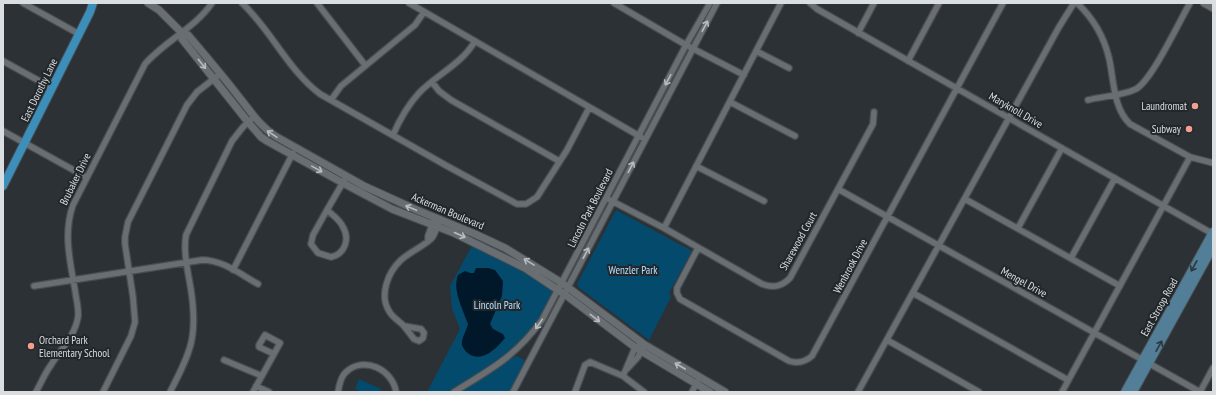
<svg xmlns="http://www.w3.org/2000/svg" width="1216" height="395" viewBox="0 0 1216 395" font-family="'PT Sans Narrow',sans-serif">
  <style>
    .green { fill: #044a6d }
    .water { fill: #001829 }
    .lines { fill: none; stroke-linecap: round; stroke-linejoin: round }
    .minor-casing { stroke: #484c4f; stroke-width: 8 }
    .tertiary-casing { stroke: #484c4f; stroke-width: 9 }
    .secondary-casing { stroke: #484c4f; stroke-width: 10 }
    .primary-casing { stroke: #484c4f; stroke-width: 10 }
    .minor { stroke: #686e72; stroke-width: 5.5 }
    .tertiary { stroke: #686e72; stroke-width: 7 }
    .secondary { stroke: #527e97; stroke-width: 8 }
    .primary { stroke: #3c8fbb; stroke-width: 8 }
    .oneway { stroke: #b8bcc0 }
    .oneway2 { stroke: #2c3841 }
    .poi-dot { fill: #f59d8f; stroke: #22272b; stroke-width: 1.5 }
    .labels { text-anchor: middle; stroke-width: 4; stroke-linejoin: round; paint-order: stroke }
    .street-label { font-size: 11px; fill: #dbdee1; stroke: #22272b }
    .poi-label { font-size: 11px; fill: #dbdee1; stroke: #22272b; text-anchor: end }
    .park-label { font-size: 11px; fill: #b5e0fe; stroke: #22272b }
  </style>
  <rect width="100%" height="100%" fill="#2c3135"/>
  <path class="green" d="M616 210 692 251 669 293 671 297 649 340 578 287 577 284Z
    M473 244 508 262 551 288 553 294 540 319 527 336 500 361 449 392H427L460 329 452 309 450 286Z
    M517 356 524 360 525 364 511 392H458L496 369 511 358Z
    M359 379 381 389 380 392H362L355 389Z"/>
  <path class="water" d="M476 268H488L495 270 503 281 502 296 490 324 493 329 503 334 505 338C497 348 482 363 469 354 466 352 463 348 462 345 461 338 467 330 468 324 463 309 452 290 458 275L465 271 470 273H474Z"/>
  <g class="lines">
    <defs>
      <path id="minor" d="M23 3 79 34
        M242 3C271 30 288 70 320 94L447 166 517 204H526L537 197 567 150 589 108
        M317 3 365 65
        M409 3 641 137
        M614 3 686 45 744 75
        M810 3 817 9 1213 234
        M1077 3C1093 18 1104 37 1109 58 1114 80 1113 108 1130 124L1190 157 1213 163
        M858 33 874 3
        M756 51 789 68
        M3 61 52 88
        M908 61 939 3
        M432 82 439 91 451 100 559 161
        M331 100 341 86 415 25 424 12
        M1088 100C1103 96 1122 96 1136 89 1152 80 1179 22 1190 3
        M730 102 795 136
        M3 131 86 177
        M393 135C399 121 408 105 419 93 436 75 462 64 475 41
        M696 166 764 201
        M838 189 1200 392
        M606 198 664 228 762 284C773 288 781 287 790 278L873 124 874 112
        M965 199 1120 286
        M327 210C333 215 340 220 343 227 350 239 345 254 331 257L318 253 311 244 313 235Z
        M327 210 345 179
        M664 228 781 3
        M1018 228 1062 148
        M428 241V236L433 222
        M698 248 677 288V293L680 299 789 361C798 364 805 362 812 356L1003 3
        M1071 258 1115 178
        M233 270 293 153
        M34 286 202 260C223 260 240 274 258 284
        M913 293 1068 380
        M404 326C399 321 392 317 389 311 379 295 388 272 401 260 410 252 422 247 431 239 436 234 437 225 440 219
        M404 326 421 329 424 333 423 338 419 341 414 339Z
        M265 335 280 343 274 354 259 347V345Z
        M887 340 979 392
        M224 360 262 376
        M627 369 638 357 642 349
        M623 376 634 350 638 346
        M256 386 269 392
        M36 392C41 383 45 373 51 365 60 350 75 336 78 317 79 308 76 299 75 290 70 261 63 233 73 205L145 64C165 41 195 28 212 3
        M103 392 131 336 135 322 133 297 125 244V237L128 222 187 105 197 92 220 74
        M170 392C191 352 198 336 191 290 188 271 183 253 186 235L232 141 243 127 254 117
        M253 392 274 354
        M338 392C339 386 341 376 346 372 364 355 393 370 396 392
        M454 392C491 369 515 357 542 320L686 45 710 3
        M513 392 717 3
        M575 392 585 365 590 362 623 376 644 392
        M692 392 697 382
        M858 392 1059 27 1074 3
        M1062 392 1190 157
        M1200 392 1213 368"/>
      <path id="tertiary" d="M148 3 159 10 181 32 188 35C205 55 223 76 239 97 252 113 258 124 275 136L364 186 419 211 475 234 505 248 562 283 645 345 725 392
        M1204 3 1213 8
        M181 32 182 39 248 122 261 137 267 141 343 183 392 209 454 233 525 268 567 296 636 348 710 392"/>
      <path id="secondary" d="M1125 392 1213 232
        M1133 392 1213 247"/>
      <path id="primary" d="M3 186 90 12 93 3"/>
    </defs>
    <use href="#minor" class="minor-casing"/>
    <use href="#tertiary" class="tertiary-casing"/>
    <use href="#secondary" class="secondary-casing"/>
    <use href="#primary" class="primary-casing"/>
    <use href="#minor" class="minor"/>
    <use href="#tertiary" class="tertiary"/>
    <use href="#secondary" class="secondary"/>
    <use href="#primary" class="primary"/>
  </g>
  <defs><path id="oneway-shaft" d="M-6 0H5M1.5-3L5.5 0L1.5 3" fill="none" stroke-width="1.6" stroke-linecap="round" stroke-linejoin="round"/></defs>
  <g class="oneway">
    <use href="#oneway-shaft" transform="translate(705 26) rotate(-62)"/>
    <use href="#oneway-shaft" transform="translate(202 64) rotate(52)"/>
    <use href="#oneway-shaft" transform="translate(668 80) rotate(118)"/>
    <use href="#oneway-shaft" transform="translate(272 134) rotate(-146)"/>
    <use href="#oneway-shaft" transform="translate(631 167) rotate(-63)"/>
    <use href="#oneway-shaft" transform="translate(317 169) rotate(29)"/>
    <use href="#oneway-shaft" transform="translate(411 208) rotate(-157)"/>
    <use href="#oneway-shaft" transform="translate(460 235) rotate(24)"/>
    <use href="#oneway-shaft" transform="translate(586 253) rotate(-62)"/>
    <use href="#oneway-shaft" transform="translate(529 262) rotate(-149)"/>
    <use href="#oneway-shaft" transform="translate(595 318) rotate(38)"/>
    <use href="#oneway-shaft" transform="translate(539 324) rotate(125)"/>
    <use href="#oneway-shaft" transform="translate(680 366) rotate(-150)"/>
  </g>
  <g class="oneway2">
    <use href="#oneway-shaft" transform="translate(1194 266) rotate(119)"/>
    <use href="#oneway-shaft" transform="translate(1159 346) rotate(-61)"/>
  </g>
  <g class="poi-dot">
    <circle cx="1195" cy="106" r="4"/>
    <circle cx="1189" cy="129" r="4"/>
    <circle cx="31" cy="346" r="4"/>
  </g>
  <g class="labels">
    <g class="street-label">
      <text transform="translate(39 90) rotate(-64)" y="4">East Dorothy Lane</text>
      <text transform="translate(1016 110) rotate(30)" y="4">Maryknoll Drive</text>
      <text transform="translate(75 179) rotate(-64)" y="4">Brubaker Drive</text>
      <text transform="translate(590 208) rotate(-63)" y="4">Lincoln Park Boulevard</text>
      <text transform="translate(448 211) rotate(23)" y="4">Ackerman Boulevard</text>
      <text transform="translate(798 241) rotate(-61)" y="4">Sharewood Court</text>
      <text transform="translate(850 266) rotate(-62)" y="4">Wenbrook Drive</text>
      <text transform="translate(1024 282) rotate(29)" y="4">Mengel Drive</text>
      <text transform="translate(1159 307) rotate(-61)" y="4">East Stroop Road</text>
    </g>
    <g class="poi-label">
      <text x="1187" y="110">Laundromat</text>
      <text x="1181" y="133">Subway</text>
      <text x="39" y="344" text-anchor="start">Orchard Park<tspan x="39" dy="13">Elementary School</tspan></text>
    </g>
    <g class="park-label">
      <text x="633" y="274">Wenzler Park</text>
      <text x="497" y="309">Lincoln Park</text>
    </g>
  </g>
  <rect width="1216" height="395" fill="none" stroke="#dbdee1" stroke-width="8"/>
</svg>
